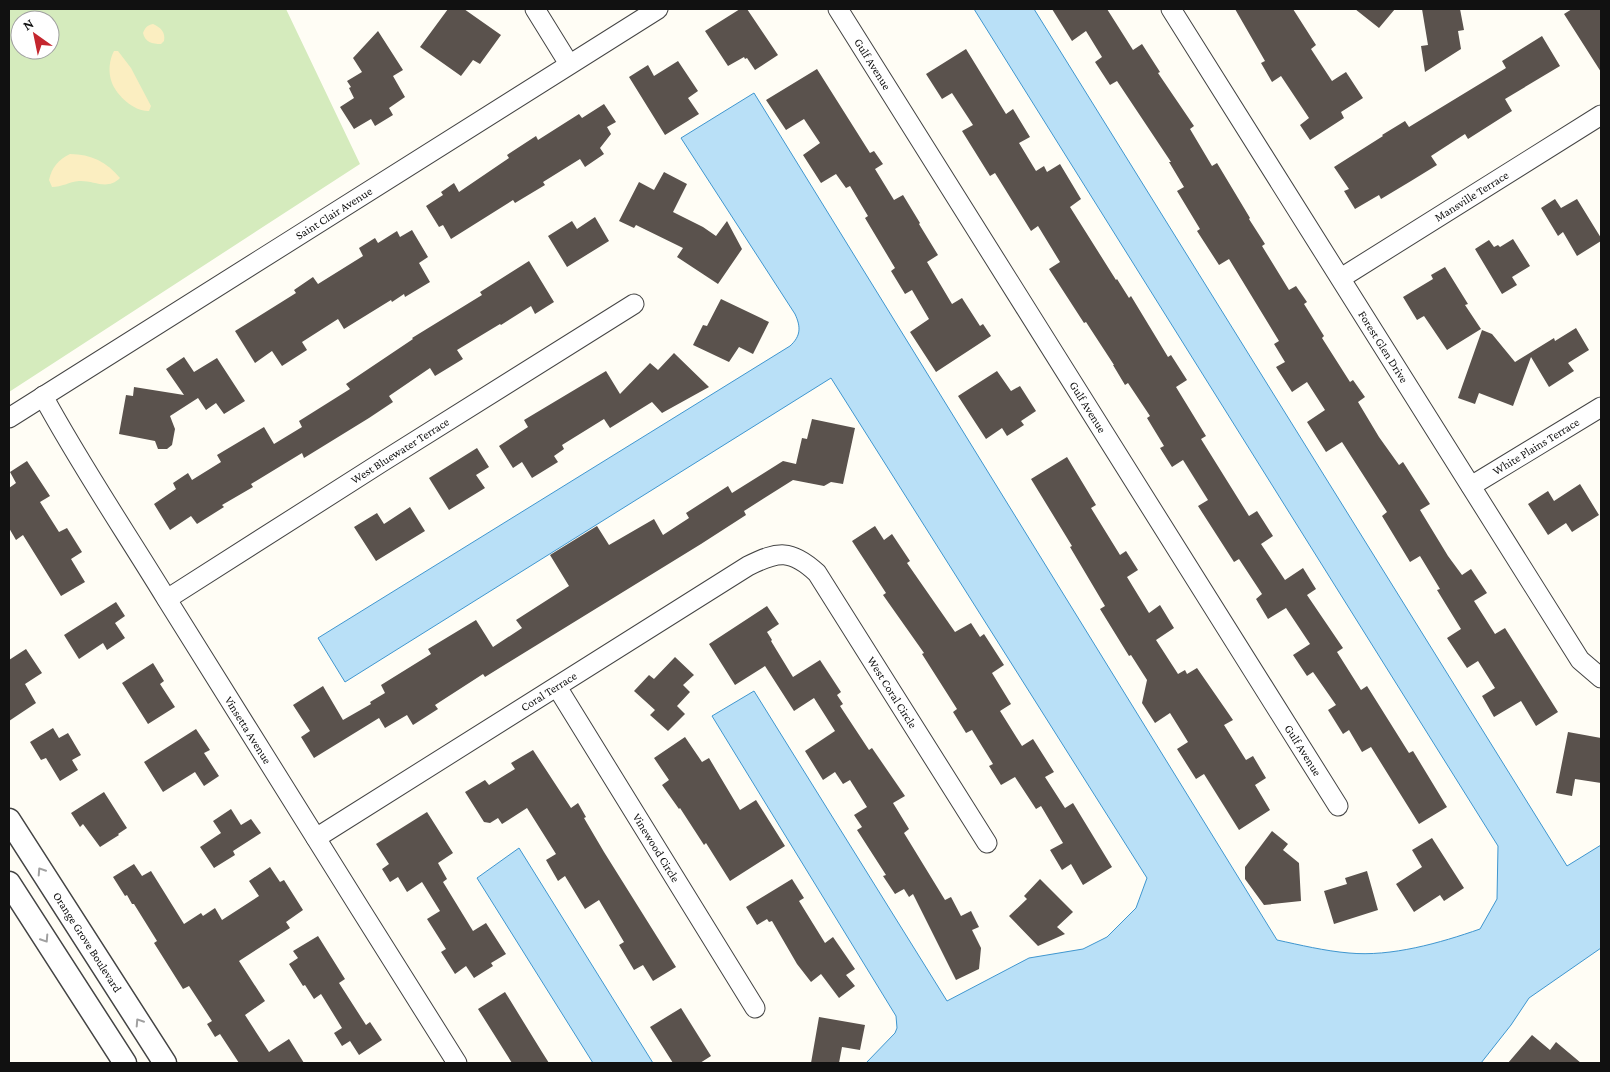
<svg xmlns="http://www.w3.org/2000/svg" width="1610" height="1072" viewBox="0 0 1610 1072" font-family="'Crimson Pro',serif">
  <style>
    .green { fill: #d5ebbd; fill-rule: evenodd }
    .sand { fill: #fbeec1 }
    .water { fill: #b9e0f7; stroke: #3f96cf }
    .building { fill: #5a524d }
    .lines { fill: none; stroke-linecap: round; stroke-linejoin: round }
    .minor-casing { stroke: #444; stroke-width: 21 }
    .tertiary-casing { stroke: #444; stroke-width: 25 }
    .minor { stroke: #fff; stroke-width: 19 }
    .tertiary { stroke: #fff; stroke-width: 22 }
    .oneway { stroke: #a0a0a0 }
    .labels { text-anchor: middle; stroke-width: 5; stroke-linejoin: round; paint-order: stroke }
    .street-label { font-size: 12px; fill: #111; stroke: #fff }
  </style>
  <rect width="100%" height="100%" fill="#fffdf5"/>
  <path class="green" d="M9 9H286L360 164 9 392ZM20 20H50V50H20Z"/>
  <path class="sand" d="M153 24C160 27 166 32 164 41L161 44C152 44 145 42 143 33 145 28 147 25 153 24Z
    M114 51H118L131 68 151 106 149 111C135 112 117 96 112 83 108 73 109 60 114 51Z
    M70 154C91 154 107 162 120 178 107 191 94 180 79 181 69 182 62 187 52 187L49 180C52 167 58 160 70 154Z"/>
  <path class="water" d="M974 9H1034L1567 866 1601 845V948L1529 998 1511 1025 1481 1063H866L895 1033 897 1028 896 1016 712 716 754 691 947 1001 1029 958 1083 949 1107 937 1136 908 1147 878 831 378 345 682 318 638 790 346C801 336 801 327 795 314L681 138 754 93 1277 940C1300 945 1325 951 1349 953 1391 957 1440 943 1480 929L1497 899 1498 846Z
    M519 848 653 1063H593L477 878Z"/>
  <path class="building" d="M448 9H464L501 35 480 64 473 60 461 76 420 47Z
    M740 9H747L778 55 755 70 747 58 745 59 744 57 728 66 705 31Z
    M1052 9H1107L1133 50 1142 44 1160 72 1158 73 1194 126 1190 129 1212 166 1217 163 1250 218 1249 219 1265 244 1262 246 1289 290 1296 286 1307 302 1304 304 1324 336 1322 338 1350 382 1353 380 1365 397 1358 402 1379 437 1399 465 1403 462 1430 504 1420 510 1448 556 1462 575 1471 569 1487 593 1474 601 1495 634 1505 628 1558 712 1536 726 1521 701 1494 717 1482 696 1495 688 1478 661 1467 668 1447 638 1461 629 1437 590 1440 589 1420 556 1410 562 1382 516 1387 512 1342 442 1326 452 1307 422 1325 410 1307 382 1292 392 1276 367 1285 362 1274 344 1279 341 1229 259 1219 265 1197 231 1200 229 1177 191 1184 187 1169 162H1171L1117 81 1110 85 1095 62 1102 57 1086 31 1072 41Z
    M1235 9H1293L1316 45 1311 49 1332 81 1346 72 1363 98 1341 112 1344 118 1310 140 1300 125 1309 118 1281 76 1272 82 1261 63 1265 61Z
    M1355 9H1395L1379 28Z
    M1422 9H1460L1464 30 1458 31 1461 49 1425 72 1421 46 1428 45Z
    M1572 9H1601V72L1564 14Z
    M378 31 403 70 393 76 405 97 389 108 393 115 375 126 371 119 354 129 340 107 354 98 349 88 351 87 347 81 362 72 353 58Z
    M1542 36 1560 66 1505 99 1512 111 1468 139 1465 134 1431 156 1437 165 1411 181 1381 199 1379 195 1355 209 1344 191 1349 189 1334 167 1383 136 1382 135 1405 121 1409 127 1506 68 1502 61Z
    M966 49 1006 114 1013 109 1030 137 1019 143 1036 171 1044 166 1047 172 1060 164 1081 199 1070 207 1116 280 1117 279 1129 298 1131 296 1168 357 1171 355 1187 380 1176 387 1206 436 1201 439 1249 516 1257 511 1273 536 1261 544 1285 580 1303 568 1316 589 1307 595 1343 648 1337 652 1361 690 1367 686 1409 753 1413 751 1447 807 1419 824 1371 747 1362 752 1349 730 1343 734 1328 710 1336 705 1313 672 1307 676 1293 655 1310 644 1286 608 1268 619 1256 599 1262 594 1239 559 1234 562 1198 506 1208 500 1183 460 1172 467 1160 448 1164 446 1147 418 1150 416 1128 383 1125 385 1113 365H1114L1086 322 1084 323 1049 269 1060 262 1038 226 1031 231 995 173 990 176 962 131 973 125 952 93 942 99 926 74Z
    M678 61 698 91 688 98 699 114 665 135 629 77 648 65 654 76Z
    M817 69 870 153 874 151 883 164 875 169 894 200 903 195 920 223 919 224 938 255 927 262 952 304 962 298 980 326 983 324 991 336 936 372 910 332 929 319 912 290 905 294 891 271 895 268 865 218 868 216 850 186 846 188 836 174 821 183 803 155 820 143 804 119 786 130 766 100Z
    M604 104 616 122 607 127 611 134 600 148 604 154 585 167 580 159 543 182 545 185 515 203 513 200 451 239 443 225 439 227 426 206 443 195 441 192 454 183 459 192 509 158 507 155 536 136 538 140 579 114 582 118Z
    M664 172 687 184 673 212 703 227 716 236 727 221 742 249 718 284 677 257 683 248 636 225 634 228 619 221 639 182 654 190Z
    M1555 199 1561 208 1577 199 1601 238V241L1577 256 1563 232 1558 236 1541 208Z
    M595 217 609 241 567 267 548 236 572 221 577 229Z
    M412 230 428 257 419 263 430 282 405 297 404 294 392 302 391 300 344 329 338 319 302 342 307 350 282 366 272 351 255 363 235 331 296 293 294 290 313 277 318 284 363 256 359 248 375 238 378 243 397 231 400 237Z
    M1513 239 1530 266 1512 277 1517 285 1502 294 1475 249 1489 240 1494 247 1498 245 1500 247Z
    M529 261 554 302 535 314 531 306 501 325 500 324 457 350 463 359 435 376 430 368 389 396 393 402 369 418 304 458 302 453 251 484 253 487 222 505 224 507 197 524 191 516 170 530 154 504 176 489 173 483 188 473 192 480 221 462 217 455 264 427 274 444 302 427 299 421 350 389 346 384 413 339 412 338 482 295 480 292Z
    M1445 267 1468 304 1465 305 1481 329 1447 350 1424 316 1417 320 1403 297 1433 279 1431 275Z
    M721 299 769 322 753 354 739 347 729 362 693 345 703 325 707 326Z
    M1576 328 1589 350 1568 363 1574 371 1549 387 1531 357 1513 406 1479 393 1475 404 1458 398 1482 330 1492 334 1515 362 1554 338 1555 341Z
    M674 353 709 387 662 413 652 402 610 428 604 419 562 445 564 449 554 456 558 462 532 478 522 462 513 468 499 446 528 427 524 420 606 371 620 394 650 363 658 370Z
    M184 357 194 372 217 358 245 401 224 414 216 403 206 410 198 398 170 416 175 429 172 445 167 449H158L155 441 119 434 126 395 133 396 134 387 184 395 166 369Z
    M997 371 1011 391 1020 386 1036 411 1021 421 1024 425 1007 436 1002 428 986 439 958 396Z
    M812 419 855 428 843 484 831 482 824 486 793 480 744 511 746 515 701 544 485 677 483 674 435 705 438 709 413 725 407 715 385 728 379 718 314 758 301 737 310 731 293 705 323 686 343 720 371 704 370 702 385 693 381 685 431 654 428 649 476 620 493 647 522 628 516 620 569 586 550 555 597 526 609 545 654 519 663 535 689 518 686 513 728 486 732 493 783 461 796 464 802 438 807 439Z
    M477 448 489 467 476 475 485 488 449 510 429 478Z
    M1067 457 1096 505 1091 508 1120 555 1126 551 1138 570 1127 577 1149 613 1160 605 1174 628 1156 640 1178 674 1185 670 1187 674 1197 668 1233 720 1224 725 1246 760 1253 756 1266 778 1255 785 1270 810 1239 830 1204 774 1196 779 1177 749 1188 742 1170 713 1155 723 1142 703 1147 680 1131 655 1129 656 1100 609 1105 606 1070 547 1072 546 1031 479Z
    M27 461 50 496 40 502 59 532 67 528 82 552 71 559 85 582 61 596 23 535 16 540 9 528V488L16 483 10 472Z
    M1580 484 1599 515 1572 532 1566 523 1548 535 1528 504 1548 491 1554 501Z
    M410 507 425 531 376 561 354 527 377 513 384 524Z
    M875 526 884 540 892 534 910 561 907 563 955 632 971 623 980 637 984 634 1004 665 992 673 1011 704 1000 711 1022 746 1033 739 1054 772 1045 777 1065 808 1073 803 1112 867 1083 885 1071 864 1062 870 1050 850 1063 843 1041 806 1036 809 1015 777 1001 785 989 766 993 764 972 730 966 733 953 712 957 709 922 654 924 653 883 595 886 593 852 541Z
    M116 602 125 616 115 623 125 638 107 650 103 643 79 659 64 635Z
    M767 606 779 624 767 632 772 640 771 641 793 677 820 660 841 692 837 695 843 704 840 706 869 750 872 748 905 796 893 803 909 829 904 833 945 900 951 897 961 916 971 911 979 927 972 930 981 948 979 969 956 980 913 894 909 897 904 889 895 894 883 876 886 875 857 830 862 827 854 815 867 807 850 780 843 784 835 772 823 780 805 751 835 731 814 698 794 711 765 666 735 685 709 644Z
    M26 649 42 673 25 684 36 703 9 721V659V660Z
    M675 657 694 675 683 685 690 692 677 706 685 714 668 731 650 715 655 710 634 691 649 675 654 679Z
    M153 663 164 681 160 684 175 707 148 724 122 683Z
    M53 728 59 738 68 733 81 755 72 760 78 770 60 781 46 758 41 760 30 742Z
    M196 729 210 750 204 753 219 776 204 786 195 772 163 792 144 762Z
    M1568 732 1601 738V783L1575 779 1572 796 1556 793Z
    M685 737 702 762 709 758 740 810 756 800 785 846 730 881 706 843 704 845 680 808 679 809 662 785 669 780 654 758Z
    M533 750 571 808 578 803 586 817 584 818 604 852 676 967 653 981 643 965 634 970 619 945 624 942 599 900 585 909 565 876 558 881 546 860 556 854 527 808 502 824 498 818 490 823 484 822 465 792 485 780 489 785 515 769 511 763Z
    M104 792 127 828 118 834 119 835 100 847 83 824 80 827 71 813Z
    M231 809 241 825 251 819 261 833 233 851 235 855 214 868 200 847 221 833 213 821Z
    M427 812 453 853 438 863 447 879 443 882 473 931 486 923 506 954 491 963 493 966 474 978 466 966 455 974 441 952 446 949 427 919 440 911 422 882 407 892 398 877 390 882 382 869 389 864 376 844Z
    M1272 831 1288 844 1283 850 1299 863 1301 901 1264 905 1245 879V867Z
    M1432 838 1464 888 1444 901 1440 895 1414 912 1396 884 1422 867 1412 850Z
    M134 864 142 876 151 871 184 924 201 913 203 916 215 908 222 920 259 896 249 881 270 867 280 882 284 880 303 910 286 922 290 928 239 961 265 1001 245 1015 269 1052 289 1039 304 1063H239L220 1034 215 1037 207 1024 212 1021 189 986 183 989 154 943 157 941 134 904H132L127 895 125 896 113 877Z
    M1367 871 1378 910 1334 924 1324 891 1347 884 1345 878Z
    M792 879 804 898 799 901 825 943 833 937 855 969 846 975 855 986 839 998 821 974 811 982 797 964 772 921 769 922 767 919 757 925 746 907Z
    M1040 879 1073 912 1057 927 1065 934 1038 946 1009 916 1027 899 1024 896Z
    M318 936 345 979 339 983 366 1025 370 1022 382 1040 359 1055 350 1041 342 1046 334 1033 342 1028 321 994 314 999 305 985 303 986 289 964 298 958 293 951Z
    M505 992 542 1052 549 1063H512L478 1009Z
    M681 1008 711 1056 700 1063H673L650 1027Z
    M819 1017 865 1025 860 1050 842 1047 839 1063H811Z
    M1532 1035 1550 1050 1556 1042 1581 1063H1508Z"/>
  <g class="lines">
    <defs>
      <g id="minor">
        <path d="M535 9 569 64"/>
        <path id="s1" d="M838 9 1338 806"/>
        <path id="s2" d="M1171 9 1580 660 1601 678"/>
        <path id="s3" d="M1341 278 1601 115"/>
        <path id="s4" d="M43 396C81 466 125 531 166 598 262 754 360 908 457 1063"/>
        <path id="s5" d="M9 418 658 9"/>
        <path id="s6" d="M1471 486 1601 407"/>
        <path id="s7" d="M167 599 382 462 634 304"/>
        <path id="s8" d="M557 687 755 1008"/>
        <path id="s9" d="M316 838 748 566C778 551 791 549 817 573L987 843"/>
      </g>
      <g id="tertiary">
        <path id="s10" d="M9 820 165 1063"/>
        <path d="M9 883 125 1063"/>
      </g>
    </defs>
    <use href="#minor" class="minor-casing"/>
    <use href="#tertiary" class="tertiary-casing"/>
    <use href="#minor" class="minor"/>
    <use href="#tertiary" class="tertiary"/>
  </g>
  <defs><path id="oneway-chevron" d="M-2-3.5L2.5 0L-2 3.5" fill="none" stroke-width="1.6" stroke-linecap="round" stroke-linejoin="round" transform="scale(1.25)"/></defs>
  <g class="oneway">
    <use href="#oneway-chevron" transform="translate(41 871) rotate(-123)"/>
    <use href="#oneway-chevron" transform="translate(45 939) rotate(57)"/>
    <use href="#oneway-chevron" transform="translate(139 1022) rotate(-123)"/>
  </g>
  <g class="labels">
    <g class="street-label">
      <text dy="4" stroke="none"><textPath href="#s1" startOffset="65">Gulf Avenue</textPath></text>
      <text dy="4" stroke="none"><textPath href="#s3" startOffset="154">Mansville Terrace</textPath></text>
      <text dy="4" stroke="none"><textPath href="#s5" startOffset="384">Saint Clair Avenue</textPath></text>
      <text dy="4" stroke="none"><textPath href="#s2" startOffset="399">Forest Glen Drive</textPath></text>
      <text dy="4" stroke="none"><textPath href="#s1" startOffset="470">Gulf Avenue</textPath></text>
      <text dy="4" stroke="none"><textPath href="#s6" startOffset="76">White Plains Terrace</textPath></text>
      <text dy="4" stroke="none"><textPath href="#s7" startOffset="276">West Bluewater Terrace</textPath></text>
      <text dy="4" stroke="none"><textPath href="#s9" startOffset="275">Coral Terrace</textPath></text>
      <text dy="4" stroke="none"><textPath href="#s9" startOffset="728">West Coral Circle</textPath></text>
      <text dy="4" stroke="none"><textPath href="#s4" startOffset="392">Vinsetta Avenue</textPath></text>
      <text dy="4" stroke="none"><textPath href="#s1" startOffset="875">Gulf Avenue</textPath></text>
      <text dy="4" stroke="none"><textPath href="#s8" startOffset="189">Vinewood Circle</textPath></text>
      <text dy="4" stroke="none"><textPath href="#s10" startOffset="145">Orange Grove Boulevard</textPath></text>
    </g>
  </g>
  <rect width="1610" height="1072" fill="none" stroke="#111111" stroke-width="20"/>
  <g transform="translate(35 35) rotate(327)"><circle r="24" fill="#ffffff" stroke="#a0a0a0"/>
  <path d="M0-4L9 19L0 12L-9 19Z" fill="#c4262e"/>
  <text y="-8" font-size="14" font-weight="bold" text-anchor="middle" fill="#111111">N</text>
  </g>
</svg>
